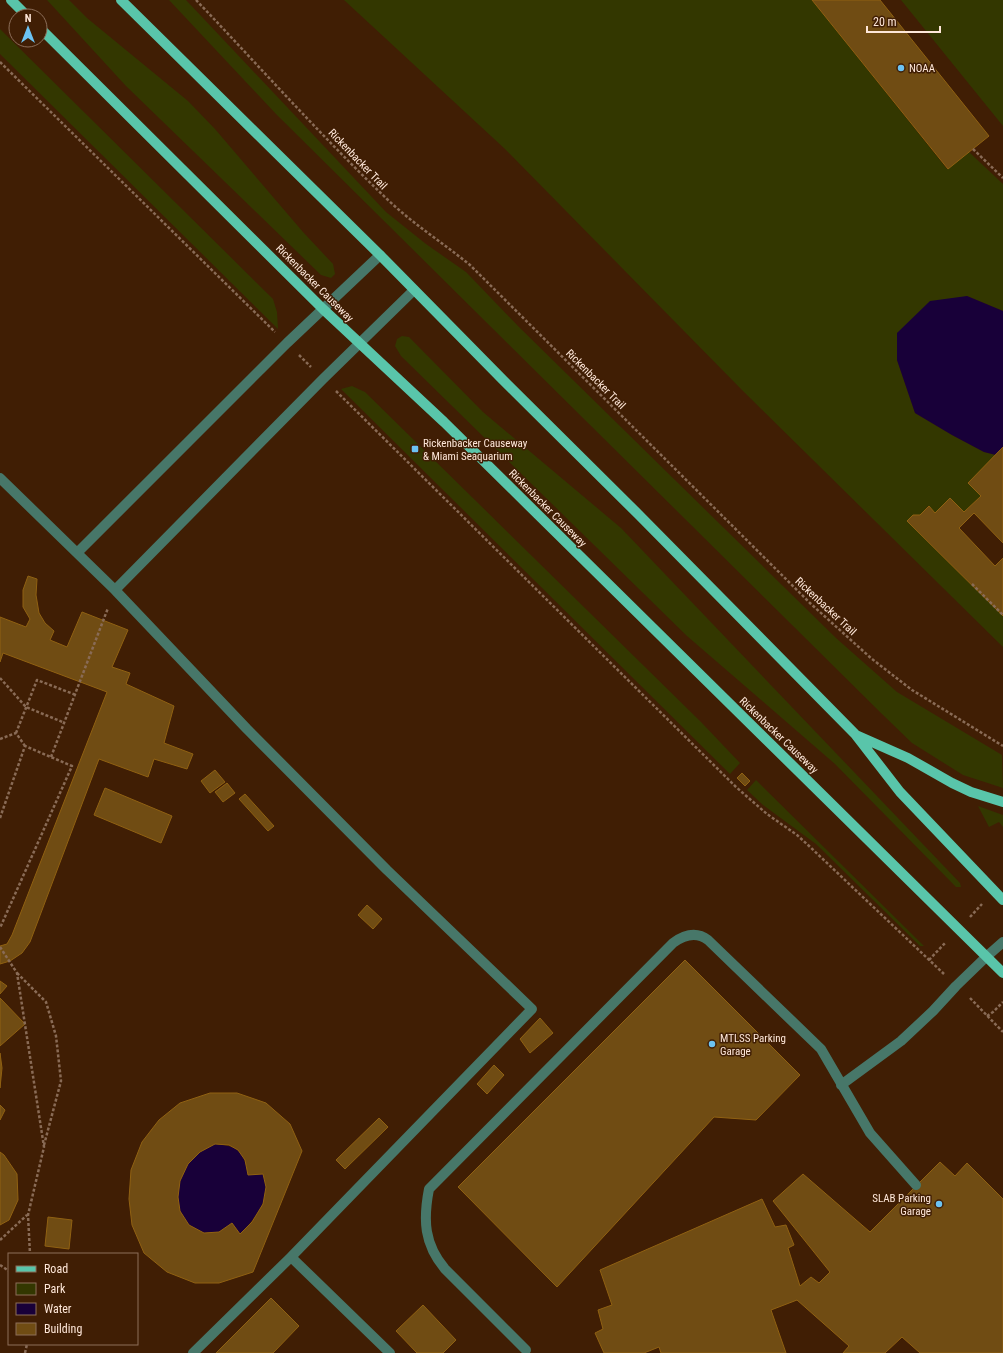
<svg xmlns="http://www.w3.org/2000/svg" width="1003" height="1353" viewBox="0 0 1003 1353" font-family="'Roboto Condensed',sans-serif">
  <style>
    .green { fill: #333700 }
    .water { fill: #180039 }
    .building { fill: #704c13; stroke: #906112; fill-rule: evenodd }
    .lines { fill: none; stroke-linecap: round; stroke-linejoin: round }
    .path { stroke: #896b56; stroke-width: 2.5; stroke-dasharray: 3 2; stroke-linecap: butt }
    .service { stroke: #477769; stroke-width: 10 }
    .minor { stroke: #477769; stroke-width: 10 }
    .primary { stroke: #59c5aa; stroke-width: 10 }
    .poi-dot { fill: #6cc3f2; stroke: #401e04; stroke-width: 1.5 }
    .labels { text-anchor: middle; stroke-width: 3; stroke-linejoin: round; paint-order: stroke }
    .poi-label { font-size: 11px; fill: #fee7d9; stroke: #401e04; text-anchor: start }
    .street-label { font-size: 11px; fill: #fee7d9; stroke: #401e04 }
  </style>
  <rect width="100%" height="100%" fill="#401e04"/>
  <path class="green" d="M47 0H69L87 18 188 101 215 129 303 232 333 264 335 274 331 278 321 275 126 86Z
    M169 0H186L386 212 426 244 466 272 518 326 836 638 897 692 1002 755 1003 788 963 775 912 743 882 714 276 114Z
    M344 0H812L947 169 969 152 1003 184V311L967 296 897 333V360L915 413 952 435 984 452 996 455 968 483 981 496 964 512 950 498 935 513 928 506 920 515H913L907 521 1003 616V647L742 390 505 149Z
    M901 0H1003V126Z
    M0 29 273 299 277 312 278 329 0 54Z
    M402 336 409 337 483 412 621 528 960 883 961 887H956L835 764 687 636 401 356 395 346 397 339Z
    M352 386 365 392 701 722 740 763 730 774 341 389Z
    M756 780 924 946H920L816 844 763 805 747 790Z
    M978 806 1003 815V827L999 822 989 827Z"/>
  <path class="water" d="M967 296 1003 311V447L996 455 984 452 952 435 915 413 897 360V333L930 301Z
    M215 1144C239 1146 244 1152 248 1175L263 1174C264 1178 266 1182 266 1186 268 1203 251 1223 240 1234L232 1223 219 1232 204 1233 189 1225 180 1211 178 1197 180 1181 188 1164 200 1152Z"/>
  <path class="building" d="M812 0H880L989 136 948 169Z
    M1003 447V543L974 513 959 528 995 566 1003 558V616L907 521 913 515H920L929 506 935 513 950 498 964 512 981 496 968 483Z
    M28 576 37 579 36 595 39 613 45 623 54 631 50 640 67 647 82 612 128 630 112 667 130 673 126 684 174 706 164 743 193 754 187 769 154 759 148 777 99 759 30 942 22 953 10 961 0 964V946L7 944 12 935 107 692 3 653 0 662V617L26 627 30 619 23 607V590Z
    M215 770 225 782 210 793 201 781Z
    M742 773 750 781 745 786 737 778Z
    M227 783 235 793 223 802 215 792Z
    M105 788 172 816 161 843 94 815Z
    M245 794 274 826 268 831 239 799Z
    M367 905 382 919 373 929 358 915Z
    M685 960 800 1075 756 1120 714 1117 557 1287 458 1187Z
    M0 981 7 986 0 994Z
    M0 998 25 1024 0 1046Z
    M540 1018 553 1033 530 1053 520 1039Z
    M0 1053 2 1068 0 1088Z
    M494 1065 504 1075 487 1094 477 1084Z
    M210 1093H237L266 1103 290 1124 302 1151 253 1272 219 1283H195L167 1272 144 1253 132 1225 129 1199 131 1170 142 1142 159 1120 180 1103ZM215 1144 229 1145 238 1150 245 1160 248 1175 263 1174 266 1187 263 1204 252 1222 240 1234 232 1223 219 1232 204 1233 189 1225 180 1211 178 1197 180 1181 188 1164 200 1152Z
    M0 1105 5 1110 0 1120Z
    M379 1118 388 1127 345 1169 336 1160Z
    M0 1152 4 1155 17 1174 18 1200 9 1220 0 1225Z
    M940 1162 955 1176 967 1163 1003 1199V1353H920L902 1337 885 1353H843L849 1346 797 1300 771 1310 786 1353H661L659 1347 644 1353H604L595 1333 603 1329 598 1310 612 1305 600 1270 762 1199 775 1227 786 1225 794 1245 788 1248 800 1286 811 1277 819 1283 830 1272 773 1201 803 1174 870 1232Z
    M48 1217 72 1220 69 1249 45 1246Z
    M271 1298 299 1326 273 1353H216Z
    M423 1305 456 1340 443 1353H417L396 1331Z"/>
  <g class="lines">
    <path class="path" d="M196 0C259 66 321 136 387 199 413 224 443 243 470 265L811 604 872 659 912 690 1003 746
      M0 62 275 332
      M973 149 1003 178
      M299 355 311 367
      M336 391 736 787 767 814 797 835 808 845 944 974
      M972 584 1003 615
      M0 678 26 707 65 723
      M16 733 37 680 76 695
      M0 739 16 733 25 746
      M51 757 108 608
      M0 818 25 746 72 766 0 928
      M970 917 982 904
      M0 947 17 973 44 1147 28 1215 30 1254
      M929 960 946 942
      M17 973 46 1002 56 1036 61 1081 44 1145
      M970 998 1003 1032
      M987 1016 993 1012 1003 1002
      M0 1240 27 1215
      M0 1265 9 1271
      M25 1353 27 1344"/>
    <path class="service" d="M0 478 115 590 247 729 387 870 532 1009 291 1257 193 1353
      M77 553 287 343 380 255
      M115 590 323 379 414 290
      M841 1085 901 1041 933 1011 956 986 986 957
      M291 1257 390 1353
      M526 1350 445 1269C424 1244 423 1220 429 1189L673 943C684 935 696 931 708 940L821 1049 870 1133 916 1185"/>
    <path class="minor" d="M986 957 1003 942"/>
    <path class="primary" d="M11 0 27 16
      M121 0 380 255 503 380 638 514 855 734 900 792 1003 900
      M40 28 323 309 444 422 1003 973
      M856 735 908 758 952 783 971 792 1003 802"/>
  </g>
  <g class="poi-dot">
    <circle cx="901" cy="68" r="4"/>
    <rect x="411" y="445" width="8" height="8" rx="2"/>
    <circle cx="712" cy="1044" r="4"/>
    <circle cx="939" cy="1204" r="4"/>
  </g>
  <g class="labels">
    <g class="poi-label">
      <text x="909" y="72">NOAA</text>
      <text x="423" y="447">Rickenbacker Causeway<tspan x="423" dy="13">&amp; Miami Seaquarium</tspan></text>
      <text x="720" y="1042">MTLSS Parking<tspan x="720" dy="13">Garage</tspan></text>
      <text x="931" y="1202" text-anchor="end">SLAB Parking<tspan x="931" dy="13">Garage</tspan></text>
    </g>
    <g class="street-label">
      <text transform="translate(358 159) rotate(46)" y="4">Rickenbacker Trail</text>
      <text transform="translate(315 283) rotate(45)" y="4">Rickenbacker Causeway</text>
      <text transform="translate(596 379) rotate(45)" y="4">Rickenbacker Trail</text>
      <text transform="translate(548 508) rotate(45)" y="4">Rickenbacker Causeway</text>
      <text transform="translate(826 606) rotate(43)" y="4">Rickenbacker Trail</text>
      <text transform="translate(779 735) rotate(44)" y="4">Rickenbacker Causeway</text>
    </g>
  </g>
  <rect x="8" y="1253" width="130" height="92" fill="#401e04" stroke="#8c6e59"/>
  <rect x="16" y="1266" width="20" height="6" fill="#59c5aa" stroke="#8c6e59"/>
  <text x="44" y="1273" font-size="12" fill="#fee7d9">Road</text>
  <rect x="16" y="1283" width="20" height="12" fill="#333700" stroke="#8c6e59"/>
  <text x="44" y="1293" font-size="12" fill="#fee7d9">Park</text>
  <rect x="16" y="1303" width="20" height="12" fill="#180039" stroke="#8c6e59"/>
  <text x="44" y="1313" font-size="12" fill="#fee7d9">Water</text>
  <rect x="16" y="1323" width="20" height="12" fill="#704c13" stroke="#8c6e59"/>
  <text x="44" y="1333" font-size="12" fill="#fee7d9">Building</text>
  <g transform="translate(28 28)"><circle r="19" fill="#401e04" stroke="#8c6e59"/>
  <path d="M0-3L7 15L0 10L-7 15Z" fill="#6cc3f2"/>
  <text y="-6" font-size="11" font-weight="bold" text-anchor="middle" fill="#fee7d9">N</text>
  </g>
  <path d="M867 26v6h73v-6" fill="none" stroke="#fee7d9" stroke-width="2"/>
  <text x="873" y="26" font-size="12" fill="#fee7d9" stroke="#401e04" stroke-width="3" paint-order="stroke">20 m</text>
</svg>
